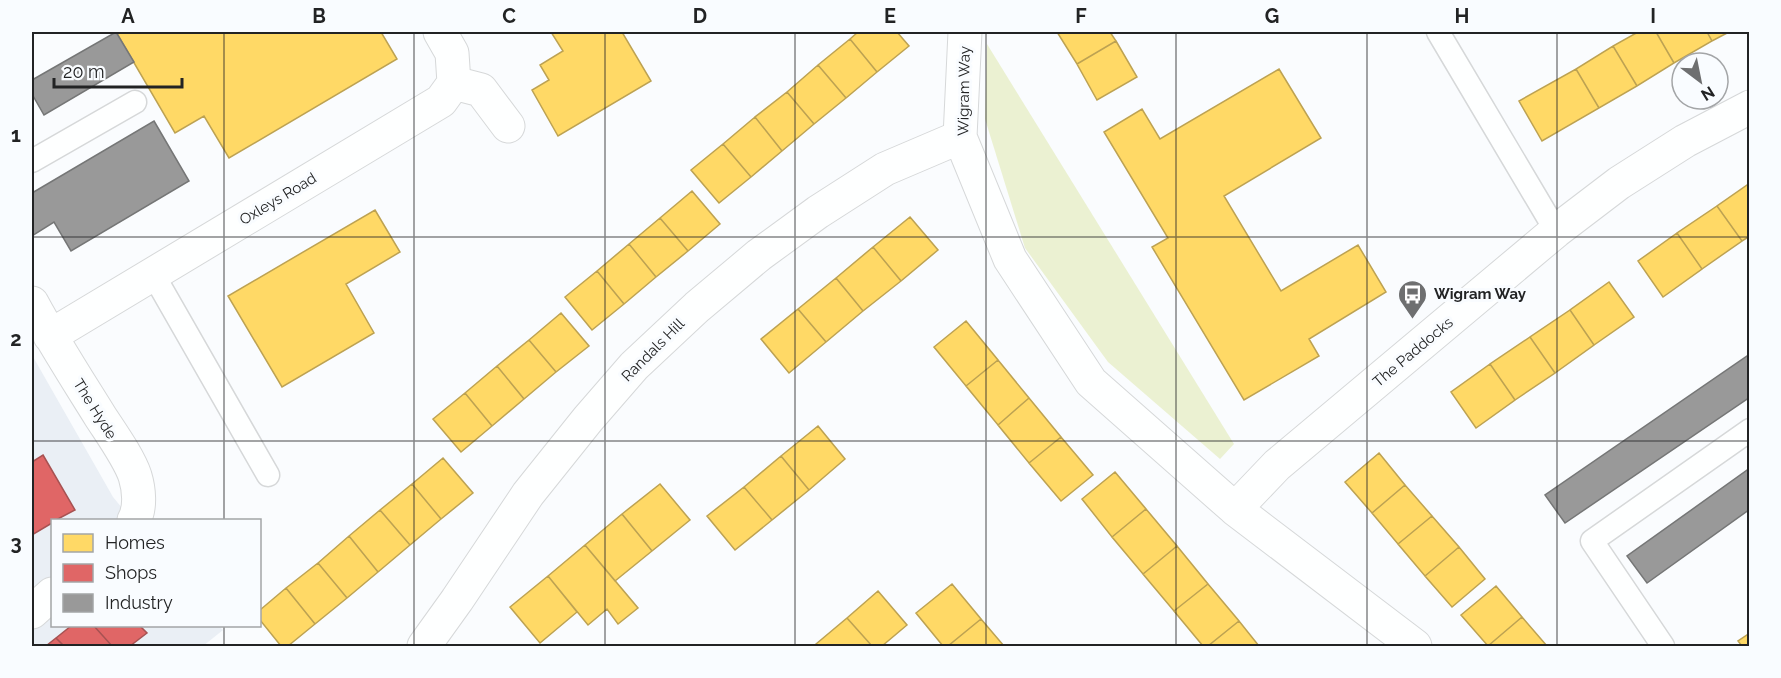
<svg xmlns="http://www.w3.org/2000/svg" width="1781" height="678" viewBox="0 0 1781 678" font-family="Raleway,sans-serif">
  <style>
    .built { fill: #eaeff5 }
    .green { fill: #ebf1d2 }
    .homes { fill: #ffd966; stroke: #bda252; stroke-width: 1.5 }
    .shops { fill: #e06666; stroke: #a75252; stroke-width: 1.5 }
    .industry { fill: #999; stroke: #757676; stroke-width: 1.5 }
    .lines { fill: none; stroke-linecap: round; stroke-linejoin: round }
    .lane-casing { stroke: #d6d8d9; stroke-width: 25 }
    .street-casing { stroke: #d6d8d9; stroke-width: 35 }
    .lane { stroke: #feffff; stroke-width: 22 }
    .street { stroke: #feffff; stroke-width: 33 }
    .grid { fill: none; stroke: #222324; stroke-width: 1.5; stroke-opacity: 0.55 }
    .labels { text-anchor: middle; stroke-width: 6; stroke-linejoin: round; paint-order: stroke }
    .street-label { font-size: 15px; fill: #222324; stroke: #f9fcff }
    .poi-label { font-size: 15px; font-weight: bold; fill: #222324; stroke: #f9fcff; text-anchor: start }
    .neatline { fill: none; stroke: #222324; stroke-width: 2 }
    .grid-label { font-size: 20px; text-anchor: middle; font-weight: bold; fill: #222324 }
  </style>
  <rect width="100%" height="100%" fill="#fafcfe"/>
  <path class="built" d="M32 355 113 497 132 520H52V626H219L223 630 203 646H32Z"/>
  <path class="green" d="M987 44 1234 444 1220 459 1108 362 1025 248 985 119Z"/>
  <path class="homes" d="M116 32H381L397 59 229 158 204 116 175 133Z
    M551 32H622L651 81 558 136 532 90 549 80 540 65 563 51Z
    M858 32H897L909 46 877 72 850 39Z
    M1057 32H1110L1116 41 1077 64Z
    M1638 32H1656L1674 63 1637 86 1613 46Z
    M1656 32H1707L1712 41 1674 63Z
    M1707 32H1729L1712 41Z
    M850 39 877 72 846 98 818 65Z
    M1116 41 1137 77 1097 100 1077 64Z
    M1613 46 1637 86 1599 108 1576 69Z
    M818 65 846 98 814 124 787 92Z
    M1279 69 1321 138 1224 196 1281 291 1358 245 1386 292 1309 339 1319 356 1244 400 1152 247 1168 238 1104 132 1142 109 1160 139Z
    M1576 69 1599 108 1542 141 1519 101Z
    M787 92 814 124 782 151 755 117Z
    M755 117 782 151 751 177 723 144Z
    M723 144 751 177 719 203 691 170Z
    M1750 183V236L1742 241 1717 206Z
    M692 191 720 224 688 251 660 218Z
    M1717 206 1742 241 1702 269 1677 233Z
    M375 210 400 252 346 284 374 333 282 387 228 296Z
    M910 217 938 250 901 281 873 247Z
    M660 218 688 251 656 277 629 244Z
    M1677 233 1702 269 1663 297 1638 261Z
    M629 244 656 277 624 304 597 271Z
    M873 247 901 281 863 311 836 278Z
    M597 271 624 304 592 330 565 297Z
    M836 278 863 311 826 342 798 309Z
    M1609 282 1634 317 1594 345 1570 310Z
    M798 309 826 342 789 373 761 339Z
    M1570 310 1594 345 1555 373 1530 337Z
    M561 313 589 346 556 372 529 340Z
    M966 321 998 360 966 386 934 347Z
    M1530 337 1555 373 1515 400 1490 364Z
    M529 340 556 372 524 399 497 366Z
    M998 360 1029 398 998 425 966 386Z
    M1490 364 1515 400 1476 428 1451 392Z
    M497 366 524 399 492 426 465 393Z
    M465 393 492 426 461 452 433 419Z
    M1029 398 1061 437 1029 463 998 425Z
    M818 426 845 459 809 490 781 456Z
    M1061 437 1093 475 1061 501 1029 463Z
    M1379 453 1405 485 1372 513 1345 482Z
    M781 456 809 490 772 520 744 487Z
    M443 458 473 493 441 519 412 484Z
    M1115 472 1146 509 1112 537 1082 499Z
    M412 484 441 519 410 545 380 510Z
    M660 484 690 520 652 551 622 514Z
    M1405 485 1432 516 1398 544 1372 513Z
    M744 487 772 520 735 550 707 516Z
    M1146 509 1177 546 1143 574 1112 537Z
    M380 510 410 545 378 572 349 536Z
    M622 514 652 551 615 581 585 545Z
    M1432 516 1459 547 1425 576 1398 544Z
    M349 536 378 572 347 598 318 563Z
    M585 545 638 608 618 624 607 609 588 625 548 576Z
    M1177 546 1208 584 1174 611 1143 574Z
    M1459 547 1485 579 1452 607 1425 576Z
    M318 563 347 598 315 624 286 588Z
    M548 576 577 612 540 643 510 607Z
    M952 584 981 619 948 646H943L916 613Z
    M1208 584 1239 621 1208 646H1203L1174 611Z
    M1496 586 1522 617 1488 646 1461 615Z
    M286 588 315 624 288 646H281L260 620V610Z
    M878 591 907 625 882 646H872L847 618Z
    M1522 617 1547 646H1488Z
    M847 618 872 646H818L816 644Z
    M981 619 1004 646H948Z
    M1239 621 1259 646H1208Z
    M1750 633V646H1742L1738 641Z"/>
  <path class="shops" d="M43 455 75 510 56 520H52V523L32 535V462Z
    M71 626H94L112 646H64L56 638Z
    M94 626H140L147 633 130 646H112Z
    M56 638 64 646H46Z"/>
  <path class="industry" d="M116 32 134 62 44 115 32 94V80Z
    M154 121 189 181 71 251 54 222 32 236V193Z
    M1750 354V397L1565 523 1545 495Z
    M1750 468V509L1647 583 1627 556Z"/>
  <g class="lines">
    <defs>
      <path id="lane" d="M1438 32 1556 231
        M32 161 135 102
        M153 274 268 475
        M1663 646 1592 541 1750 430"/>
      <path id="street" d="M965 32 960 137 1010 259 1091 382 1235 509 1415 646
        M454 83 481 90 508 126
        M32 303C53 342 77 379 100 416 111 433 129 458 135 476 139 489 141 508 134 520
        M50 336 441 101 454 83 452 53 440 32
        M1235 509 1277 465 1556 231 1619 183 1685 141 1750 107
        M32 612 52 594
        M424 646 457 600 528 494 588 419 634 366 697 307 759 255 818 212 885 169 960 137"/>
    </defs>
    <use href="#lane" class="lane-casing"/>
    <use href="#street" class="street-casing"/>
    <use href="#lane" class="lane"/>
    <use href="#street" class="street"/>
  </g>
  <path class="grid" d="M224 32V520M414 32V646M605 32V646M795 32V646M986 32V646M1176 32V646M1367 32V646M1557 32V646M32 237H1750M32 441H1750M224 626V646"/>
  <defs>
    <symbol id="bus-pin" viewBox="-11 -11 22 30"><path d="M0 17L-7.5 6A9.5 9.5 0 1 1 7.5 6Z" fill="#6e6f70" stroke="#f9fcff"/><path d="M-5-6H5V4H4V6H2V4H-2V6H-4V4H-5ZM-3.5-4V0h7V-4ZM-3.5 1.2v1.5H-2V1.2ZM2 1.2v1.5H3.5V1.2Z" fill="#fff"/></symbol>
  </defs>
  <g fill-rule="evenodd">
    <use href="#bus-pin" x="1396" y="278" width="33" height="45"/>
  </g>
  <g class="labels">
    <g class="street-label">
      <text transform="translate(964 91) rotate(-89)" y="5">Wigram Way</text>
      <text transform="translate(278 199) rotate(-31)" y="5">Oxleys Road</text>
      <text transform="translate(653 350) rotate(-45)" y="5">Randals Hill</text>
      <text transform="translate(1413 352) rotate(-40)" y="5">The Paddocks</text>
      <text transform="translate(95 409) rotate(58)" y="5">The Hyde</text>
    </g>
    <g class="poi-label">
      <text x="1434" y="299">Wigram Way</text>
    </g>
  </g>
  <rect width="1781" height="678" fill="none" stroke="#f9fcff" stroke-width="66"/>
  <rect x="51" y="519" width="210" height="108" fill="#f9fcff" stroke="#a3a5a7" stroke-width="1.5"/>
  <rect x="63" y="534" width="30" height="18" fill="#ffd966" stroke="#a3a5a7" stroke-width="1.5"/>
  <text x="105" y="549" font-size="18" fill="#222324">Homes</text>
  <rect x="63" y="564" width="30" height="18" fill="#e06666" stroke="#a3a5a7" stroke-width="1.5"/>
  <text x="105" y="579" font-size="18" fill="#222324">Shops</text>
  <rect x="63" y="594" width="30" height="18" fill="#999999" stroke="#a3a5a7" stroke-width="1.5"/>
  <text x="105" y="609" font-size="18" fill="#222324">Industry</text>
  <g transform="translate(1700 81) rotate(148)"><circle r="28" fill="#f9fcff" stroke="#a3a5a7" stroke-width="1.5"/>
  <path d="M0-4.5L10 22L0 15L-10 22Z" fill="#6e6f70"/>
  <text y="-9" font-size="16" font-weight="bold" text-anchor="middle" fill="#222324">N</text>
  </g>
  <path d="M54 78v9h128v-9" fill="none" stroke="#222324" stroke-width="3"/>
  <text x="63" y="78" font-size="18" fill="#222324" stroke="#f9fcff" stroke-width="4.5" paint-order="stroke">20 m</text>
  <rect x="33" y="33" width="1715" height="612" class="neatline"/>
  <g class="grid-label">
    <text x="128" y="23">A</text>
    <text x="319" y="23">B</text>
    <text x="509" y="23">C</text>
    <text x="700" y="23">D</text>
    <text x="890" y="23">E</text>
    <text x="1081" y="23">F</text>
    <text x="1272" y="23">G</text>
    <text x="1462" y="23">H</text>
    <text x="1653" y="23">I</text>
    <text x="16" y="142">1</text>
    <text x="16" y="346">2</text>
    <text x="16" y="550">3</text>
  </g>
</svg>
